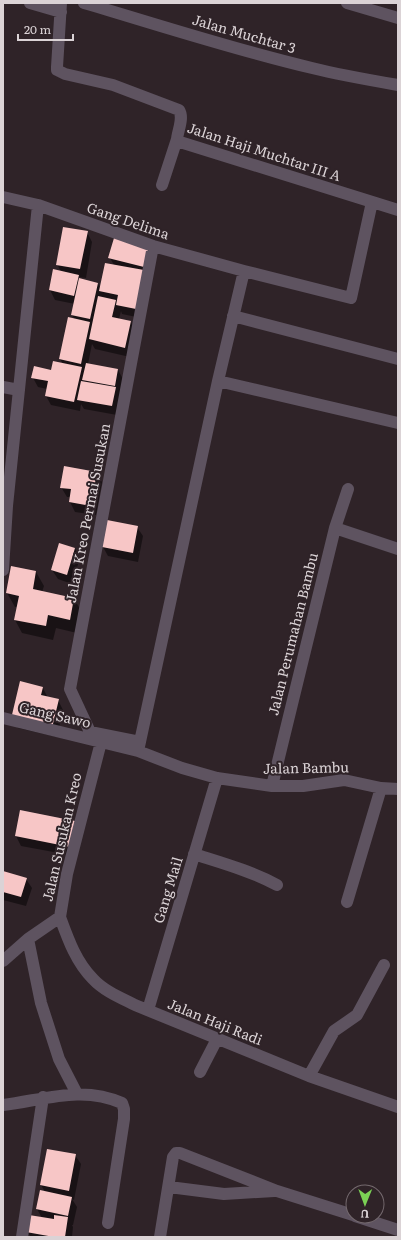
<svg xmlns="http://www.w3.org/2000/svg" width="401" height="1240" viewBox="0 0 401 1240" font-family="Literata,serif">
  <style>
    .shadow { fill: #0007 }
    .building { fill: #f7c6c6 }
    .lines { fill: none; stroke-linecap: round; stroke-linejoin: round }
    .minor { stroke: #5e5360; stroke-width: 12 }
    .labels { text-anchor: middle; stroke-width: 4; stroke-linejoin: round; paint-order: stroke }
    .street-label { font-size: 14px; fill: #dbd3d6; stroke: #2f2328 }
  </style>
  <rect width="100%" height="100%" fill="#2f2328"/>
  <path class="shadow" d="M87 232 92 242 86 278 79 277 80 279 98 284 101 289 114 265 110 258 149 247 141 318 122 314 121 311 119 319 131 322 136 332 130 357 95 349 92 344 88 364 118 370 123 379 120 395H119L121 398 117 415 84 409 81 404 80 411 51 405 46 396 47 389 38 387 33 378 52 371 63 364 60 359 75 320 72 315 75 304 55 300 50 290 54 271 61 272 57 264Z
    M96 473 102 482 96 515 75 512 70 502 71 497H67L61 487Z
    M137 527 143 536 138 562 108 556 103 547Z
    M75 548 80 558 72 584 58 579 52 570Z
    M12 567 36 572 44 586 42 592 74 599 82 612 77 633 56 628 53 640 22 633 15 620 17 607H15L7 593Z
    M43 688 48 698 58 700 63 710 57 737 18 728 12 719Z
    M75 822V856L21 846 16 836Z
    M3 872 26 879 32 888 26 906 3 900Z
    M48 1150 75 1155 81 1164 74 1200 72 1199 77 1207 73 1225H72L73 1227 72 1237H31L27 1232 42 1218 37 1209 45 1192 41 1185Z"/>
  <path class="building" d="M63 227 88 231 80 269 56 265Z
    M114 238 149 246 144 267 108 258Z
    M105 263 144 270 136 309 116 305 118 295 99 291Z
    M53 269 79 275 74 296 49 290Z
    M79 278 98 283 90 319 71 315Z
    M98 296 116 300 112 317 131 321 125 348 89 339Z
    M68 317 90 322 81 364 59 359Z
    M53 361 82 367 74 402 45 396 48 381 31 378 34 366 51 370Z
    M86 363 118 369 115 386 82 380Z
    M81 381 116 387 112 406 77 400Z
    M64 466 97 472 91 506 69 502 71 489 60 488Z
    M107 520 138 526 133 553 102 547Z
    M59 543 75 548 67 575 51 570Z
    M11 566 36 571 33 589 74 598 70 620 48 615 46 626 14 620 19 596 6 593Z
    M20 681 43 687 41 695 59 699 52 728 11 719Z
    M20 810 75 821 70 847 15 836Z
    M3 871 27 878 21 897 3 892Z
    M47 1149 76 1154 69 1191 40 1185Z
    M40 1190 72 1197 68 1216 36 1209Z
    M29 1215 54 1219V1215L68 1217 65 1237H54L26 1232Z"/>
  <g class="lines">
    <path class="minor" d="M30 3 61 12
      M61 3 57 67V70L65 74 113 85 179 110C184 118 178 130 177 139L180 142 398 210
      M84 3C159 25 235 50 312 68 340 75 369 80 398 85
      M347 3 398 18
      M162 185 177 139
      M3 197 38 205 153 246 244 271 351 298 372 202
      M233 316 398 359
      M218 381 398 423
      M3 387 19 390
      M335 528 398 549
      M3 570 7 506 38 205
      M3 718 138 751 182 768 217 778 272 786H303L344 780 381 788 398 789
      M140 742 90 732 70 689 153 246
      M138 751 218 381 244 271
      M272 786 335 528 348 489
      M194 854C222 863 251 871 277 885
      M347 902 381 788
      M60 917C68 939 76 962 93 979 104 991 121 998 135 1005L309 1076 398 1107
      M28 939 41 1003 59 1059 77 1094
      M3 961 28 939 60 917 67 874 101 742
      M148 1010 217 778
      M200 1072 217 1039
      M309 1076 334 1031 357 1015 384 965
      M3 1105C44 1100 82 1085 122 1103L124 1109V1119L108 1223
      M169 1187 224 1194 274 1191
      M355 1216 398 1230
      M22 1237 43 1097
      M160 1237 173 1157 176 1153H180L277 1191 353 1215"/>
  </g>
  <g class="labels">
    <g class="street-label">
      <text transform="translate(244 34) rotate(16)" y="5">Jalan Muchtar 3</text>
      <text transform="translate(264 152) rotate(18)" y="5">Jalan Haji Muchtar III A</text>
      <text transform="translate(128 221) rotate(19)" y="5">Gang Delima</text>
      <text transform="translate(88 513) rotate(-79)" y="5">Jalan Kreo Permai Susukan</text>
      <text transform="translate(293 634) rotate(-76)" y="5">Jalan Perumahan Bambu</text>
      <text transform="translate(55 715) rotate(13)" y="5">Gang Sawo</text>
      <text transform="translate(306 768) rotate(-1)" y="5">Jalan Bambu</text>
      <text transform="translate(62 837) rotate(-77)" y="5">Jalan Susukan Kreo</text>
      <text transform="translate(168 890) rotate(-73)" y="5">Gang Mail</text>
      <text transform="translate(215 1022) rotate(22)" y="5">Jalan Haji Radi</text>
    </g>
  </g>
  <rect width="401" height="1240" fill="none" stroke="#dbd3d6" stroke-width="8"/>
  <g transform="translate(365 1204) rotate(181)"><circle r="19" fill="#2f2328" stroke="#74696e"/>
  <path d="M0-3L7 15L0 10L-7 15Z" fill="#7bd155"/>
  <text y="-6" font-size="11" font-weight="bold" text-anchor="middle" fill="#dbd3d6">U</text>
  </g>
  <path d="M18 34v6h55v-6" fill="none" stroke="#dbd3d6" stroke-width="2"/>
  <text x="24" y="34" font-size="12" fill="#dbd3d6" stroke="#2f2328" stroke-width="3" paint-order="stroke">20 m</text>
</svg>
